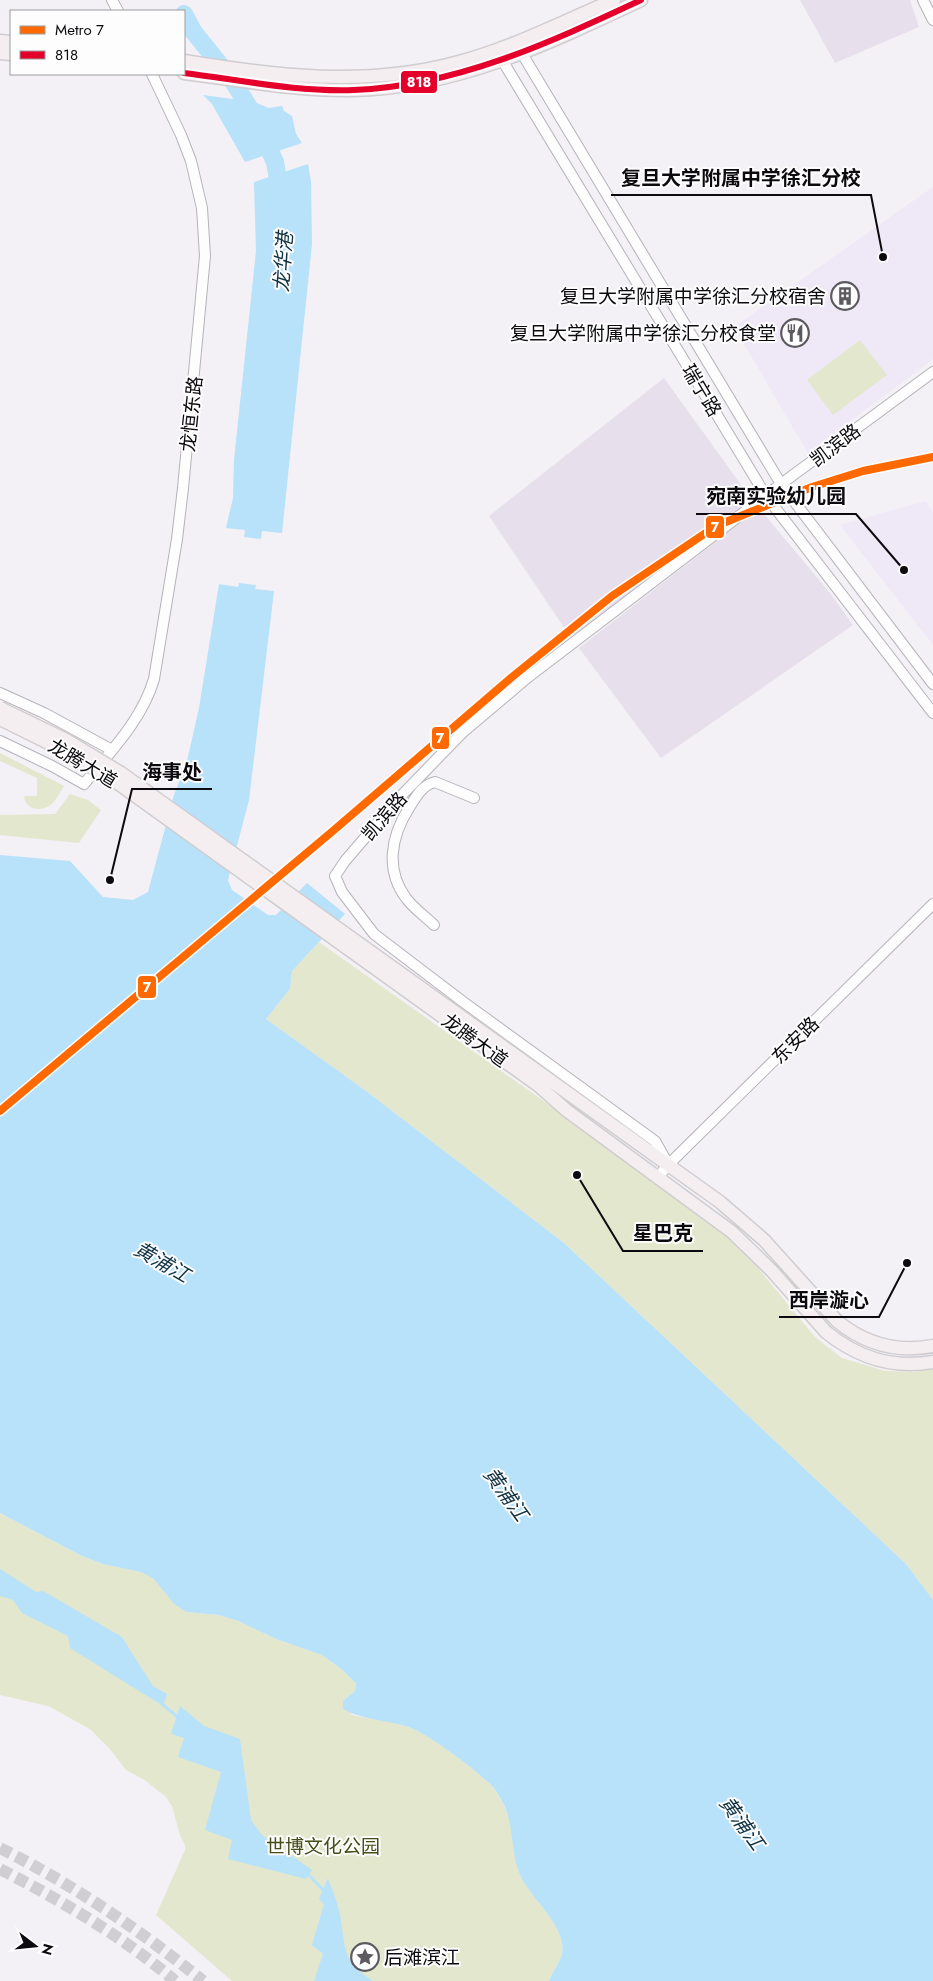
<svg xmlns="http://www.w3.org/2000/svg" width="933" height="1981" viewBox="0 0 933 1981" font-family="Jost,'Noto Sans SC',sans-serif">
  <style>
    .built { fill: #e7e0ec }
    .education { fill: #eee8f7 }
    .green { fill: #e3e7ce }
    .water { fill: #b8e1fa }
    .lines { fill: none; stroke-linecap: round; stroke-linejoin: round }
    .stream { stroke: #b8e1fa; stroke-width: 3 }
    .river { stroke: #b8e1fa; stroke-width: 18 }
    .major-tunnel { stroke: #d0ced3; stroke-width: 12; stroke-dasharray: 12 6; stroke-linecap: butt }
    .minor-casing { stroke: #b5b3b8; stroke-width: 12 }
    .major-casing { stroke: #cfcdd0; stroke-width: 15 }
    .minor { stroke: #fdfdfe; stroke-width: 10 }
    .major { stroke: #f5eef0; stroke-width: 12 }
    .major-bridge-casing { stroke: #cfcdd0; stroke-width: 15; stroke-linecap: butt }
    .major-bridge { stroke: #f5eef0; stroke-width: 12 }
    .bus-1-casing { stroke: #fdfdfd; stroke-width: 10 }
    .bus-1 { stroke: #e4002b; stroke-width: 6 }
    .metro-1-casing { stroke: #fdfdfd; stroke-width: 11 }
    .metro-1 { stroke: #ff6900; stroke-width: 8 }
    .labels { text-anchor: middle; stroke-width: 4; stroke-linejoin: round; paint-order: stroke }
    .poi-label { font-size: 19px; fill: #0c0a0e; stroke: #fdfdfd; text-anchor: end }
    .street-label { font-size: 19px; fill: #0c0a0e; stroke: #fdfdfd }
    .park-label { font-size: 19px; fill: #464d18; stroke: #fdfdfd }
    .water-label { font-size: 20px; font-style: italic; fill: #103344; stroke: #fdfdfd }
    .leader { fill: none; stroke: #0c0a0e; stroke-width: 2 }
    .callout-dot { fill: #0c0a0e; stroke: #fdfdfd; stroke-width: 2 }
    .callout-label { font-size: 20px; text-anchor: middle; font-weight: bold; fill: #0c0a0e; stroke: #fdfdfd; stroke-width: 4; stroke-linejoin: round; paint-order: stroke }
    .line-badge { stroke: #fdfdfd; stroke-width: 2 }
    .badge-label { font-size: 14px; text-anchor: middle; font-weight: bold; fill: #fff }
  </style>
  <rect width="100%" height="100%" fill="#f3f0f6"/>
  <path class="built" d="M800 0H910L919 27 835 63Z
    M664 378 752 500 666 570 573 641 489 516Z
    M759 508 830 593 853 625 661 758 579 648Z"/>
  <path class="education" d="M933 187V359L808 453 734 327Z
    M926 501 933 513V645L840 525Z"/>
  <path class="green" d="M860 340 887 375 833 415 807 380Z
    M0 753 64 786C60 792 56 802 49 806 39 812 25 809 24 796H37V778L0 761Z
    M70 794 88 800 101 810 79 843 0 835V815L55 814Z
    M319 942 617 1153 681 1203 716 1226 748 1256 815 1337 842 1358 885 1371 914 1372 933 1369V1600L906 1564 564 1243 366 1091 266 1019 290 989 292 971Z
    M0 1513 82 1556 103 1564 141 1572 154 1579 187 1612 219 1615 238 1621 276 1639 322 1655 340 1668 356 1683 355 1691 343 1701 352 1715C372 1719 393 1721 412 1728 432 1737 477 1769 492 1786 500 1795 505 1808 509 1819 517 1838 512 1860 522 1878 533 1900 567 1928 562 1954 559 1963 552 1972 549 1981H232L156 1915 185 1850V1845L180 1835 172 1806 165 1796 143 1779 126 1770 110 1749 90 1729 48 1706 0 1695Z"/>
  <path class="water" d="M203 95 254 102 269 108 282 106 284 111 292 116 296 134 302 143 245 162 212 104Z
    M308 164 311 182 312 244 282 533 262 531 261 539 244 537 245 530 226 528 233 498 234 460 256 251 254 182Z
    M239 583 256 585 255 589 274 591 249 800 228 880 232 890 268 915H276L307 883 345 914 292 971 290 989 266 1019 366 1091 564 1243 906 1564 933 1600V1981H549C552 1972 559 1964 562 1954 567 1928 533 1900 522 1879 510 1856 515 1829 504 1805 501 1799 497 1791 492 1786 478 1771 428 1734 409 1727 387 1720 363 1720 343 1709V1701L355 1691 356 1683 340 1668 322 1655 276 1639 238 1621 219 1615 187 1612 174 1604 154 1579 141 1572 103 1564 82 1556 0 1513V855L70 861 103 897 133 900 148 892 174 795 187 761 199 708 219 584 238 587Z
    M0 1569 36 1592 43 1591 122 1637 153 1686 167 1694 163 1706 70 1648 68 1636 22 1613 13 1600 0 1596Z
    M180 1706 204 1726 240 1739 251 1820 262 1835 312 1870 306 1879 228 1859 232 1840 205 1830 221 1772 178 1757 184 1738 171 1734Z
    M328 1878C332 1890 338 1903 340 1915 346 1949 341 1960 373 1981H314L323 1954 312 1945 324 1904 319 1899Z"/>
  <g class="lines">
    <path class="stream" d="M162 1704 180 1719
      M306 1872 326 1893"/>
    <path class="river" d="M184 14 193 31 233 81 253 114 275 162 281 196"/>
    <path class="major-tunnel" d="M0 1848C72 1884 140 1930 203 1981
      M0 1869C62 1901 122 1936 175 1981"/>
    <defs>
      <path id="minor" d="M112 0 118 11
        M923 0 933 20
        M518 47 781 484 933 684
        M499 55 766 496 933 713
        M0 693 44 713 112 750
        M0 741 52 766 84 784C110 752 142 720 154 679L177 539 183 488 205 256 202 208 191 161 181 135 152 74
        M434 925C425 916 413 908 406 898 385 870 391 836 409 808 416 797 422 785 435 782L474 798
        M668 1164 655 1141 462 1001 374 934 342 892 335 876 345 861 399 798 462 733 527 678 781 484 933 372
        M658 1177 668 1165 933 904"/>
      <path id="major" d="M0 41 11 42
        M0 53 11 54
        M184 61C275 76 365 87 455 63 510 49 562 22 614 0
        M184 73C240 80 297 91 353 90 456 88 550 43 641 0
        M121 773 720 1202 764 1240 837 1321C865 1344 896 1353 933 1346
        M116 782 539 1086 566 1110 732 1232 772 1271 826 1332C858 1358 892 1369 933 1362"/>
    </defs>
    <use href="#minor" class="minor-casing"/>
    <use href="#major" class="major-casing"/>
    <use href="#minor" class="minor"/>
    <use href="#major" class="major"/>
    <defs>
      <path id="major-bridge" d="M0 708 66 740 121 773
        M0 719 61 749 116 782"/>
    </defs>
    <use href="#major-bridge" class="major-bridge-casing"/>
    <use href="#major-bridge" class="major-bridge"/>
    <defs>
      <path id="bus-1" d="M184 73C240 80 297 92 354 90 456 86 549 43 641 0"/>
    </defs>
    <use href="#bus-1" class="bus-1-casing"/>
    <use href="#bus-1" class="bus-1"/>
    <defs>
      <path id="metro-1" d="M0 1111 334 830 512 677 612 596 716 526 812 487 863 471 933 457"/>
    </defs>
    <use href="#metro-1" class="metro-1-casing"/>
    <use href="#metro-1" class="metro-1"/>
  </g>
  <defs>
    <symbol id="building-ring" viewBox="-11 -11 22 22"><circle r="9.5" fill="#fdfdfd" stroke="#5d5a5f" stroke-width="1.5"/><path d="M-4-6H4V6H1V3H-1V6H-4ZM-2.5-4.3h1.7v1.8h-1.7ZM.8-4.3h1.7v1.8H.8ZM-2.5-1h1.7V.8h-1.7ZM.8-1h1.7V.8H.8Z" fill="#5d5a5f"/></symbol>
    <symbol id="restaurant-ring" viewBox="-11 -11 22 22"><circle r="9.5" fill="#fdfdfd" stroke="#5d5a5f" stroke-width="1.5"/><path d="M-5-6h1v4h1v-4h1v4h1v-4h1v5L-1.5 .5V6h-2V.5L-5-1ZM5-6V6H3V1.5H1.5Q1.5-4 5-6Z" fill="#5d5a5f"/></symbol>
    <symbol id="sight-ring" viewBox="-11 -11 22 22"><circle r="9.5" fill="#fdfdfd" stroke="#5d5a5f" stroke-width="1.5"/><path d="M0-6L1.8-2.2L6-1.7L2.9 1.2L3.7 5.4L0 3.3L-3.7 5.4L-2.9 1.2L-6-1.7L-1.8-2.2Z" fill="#5d5a5f"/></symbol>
  </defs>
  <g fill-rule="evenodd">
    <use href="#building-ring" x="829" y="280" width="32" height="32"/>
    <use href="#restaurant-ring" x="779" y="317" width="32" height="32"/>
    <use href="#sight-ring" x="349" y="1941" width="32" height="32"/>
  </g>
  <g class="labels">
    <g class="poi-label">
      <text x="826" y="303">复旦大学附属中学徐汇分校宿舍</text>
      <text x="776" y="340">复旦大学附属中学徐汇分校食堂</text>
      <text x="384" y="1964" text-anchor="start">后滩滨江</text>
    </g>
    <g class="street-label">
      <text transform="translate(702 390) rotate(59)" y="7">瑞宁路</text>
      <text transform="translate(191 414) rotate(-84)" y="7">龙恒东路</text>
      <text transform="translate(835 445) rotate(-37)" y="7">凯滨路</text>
      <text transform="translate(83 763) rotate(31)" y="7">龙腾大道</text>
      <text transform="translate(384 816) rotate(-49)" y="7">凯滨路</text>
      <text transform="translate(475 1040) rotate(36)" y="7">龙腾大道</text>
      <text transform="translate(795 1040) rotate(-45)" y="7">东安路</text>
    </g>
    <g class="park-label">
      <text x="323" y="1853">世博文化公园</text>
    </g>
    <g class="water-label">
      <text transform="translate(283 262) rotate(-86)" y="7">龙华港</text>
      <text transform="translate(162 1262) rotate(30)" y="7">黄浦江</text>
      <text transform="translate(506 1494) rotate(54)" y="7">黄浦江</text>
      <text transform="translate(742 1823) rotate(54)" y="7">黄浦江</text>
    </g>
  </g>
  <path class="leader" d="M883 257L871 195H611M904 570L856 514H696M110 880L132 789H212M577 1175L623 1251H703M907 1263L879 1317H779"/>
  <g class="callout-dot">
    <circle cx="883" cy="257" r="5"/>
    <circle cx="904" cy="570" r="5"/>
    <circle cx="110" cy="880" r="5"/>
    <circle cx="577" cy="1175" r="5"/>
    <circle cx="907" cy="1263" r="5"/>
  </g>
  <g class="callout-label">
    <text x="741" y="185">复旦大学附属中学徐汇分校</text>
    <text x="776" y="503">宛南实验幼儿园</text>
    <text x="172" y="779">海事处</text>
    <text x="663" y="1240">星巴克</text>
    <text x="829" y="1307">西岸漩心</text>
  </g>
  <g class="line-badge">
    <rect x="400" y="70" width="38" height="24" rx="5" fill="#e4002b"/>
    <rect x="705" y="515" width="20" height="24" rx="5" fill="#ff6900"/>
    <rect x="431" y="726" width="19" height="24" rx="5" fill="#ff6900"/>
    <rect x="137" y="975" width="20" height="24" rx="5" fill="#ff6900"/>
  </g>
  <g class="badge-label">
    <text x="419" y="87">818</text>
    <text x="715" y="532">7</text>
    <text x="440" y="743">7</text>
    <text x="147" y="992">7</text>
  </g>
  <rect x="10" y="10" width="175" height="65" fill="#fdfdfd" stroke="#9d9c9d"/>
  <rect x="20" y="26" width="25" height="8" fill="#ff6900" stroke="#9d9c9d"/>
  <text x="55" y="35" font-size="15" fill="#0c0a0e">Metro 7</text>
  <rect x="20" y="51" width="25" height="8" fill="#e4002b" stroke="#9d9c9d"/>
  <text x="55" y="60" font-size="15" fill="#0c0a0e">818</text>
  <g transform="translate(35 1946) rotate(106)" stroke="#fdfdfd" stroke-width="4" paint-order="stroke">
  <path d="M0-4L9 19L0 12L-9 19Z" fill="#0c0a0e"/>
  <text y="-8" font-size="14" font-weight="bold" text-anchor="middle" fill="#0c0a0e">N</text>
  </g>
</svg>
